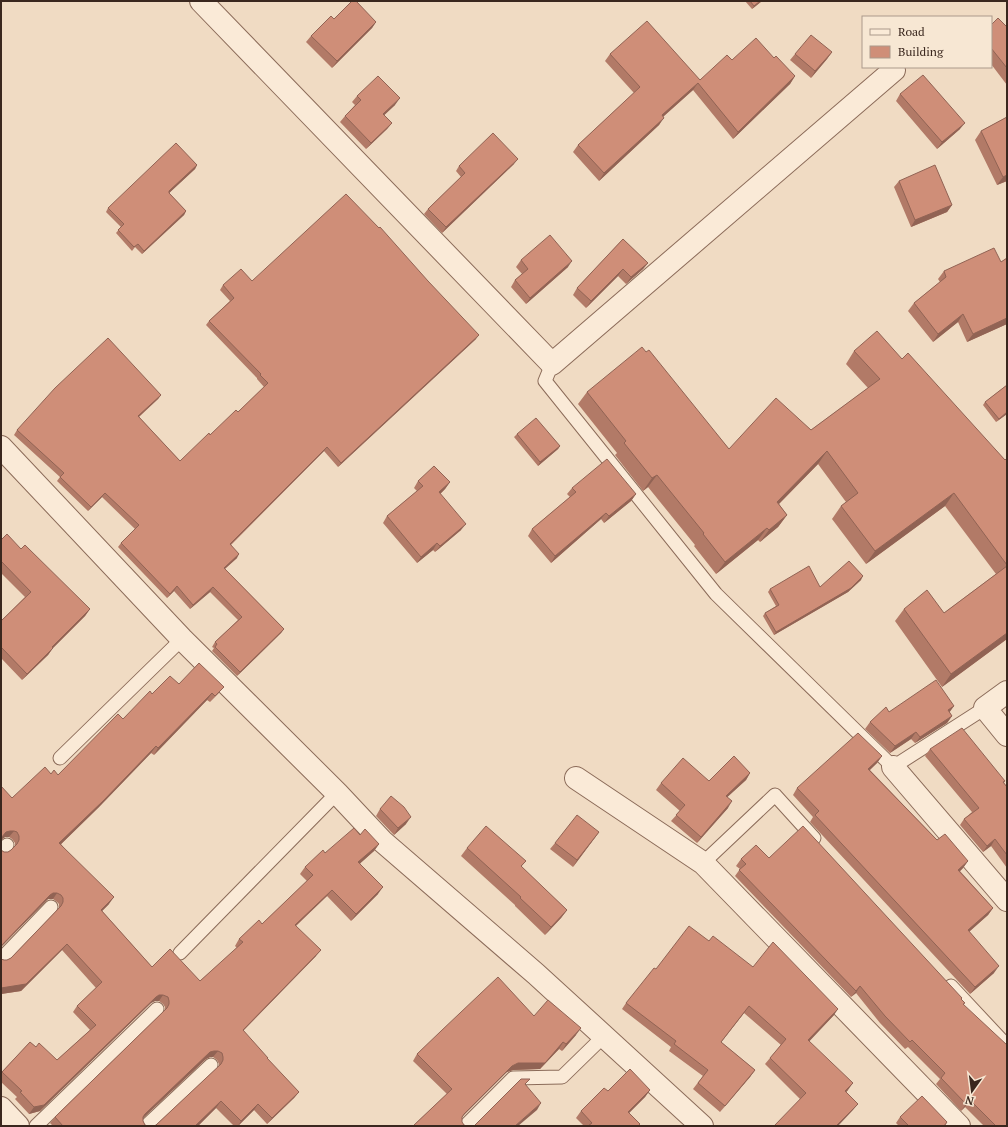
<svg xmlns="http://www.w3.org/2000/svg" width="1008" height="1127" viewBox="0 0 1008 1127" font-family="'PT Serif',serif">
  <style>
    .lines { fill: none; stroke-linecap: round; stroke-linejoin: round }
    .service-casing { stroke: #8b6b59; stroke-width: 15 }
    .minor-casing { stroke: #8b6b59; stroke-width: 24 }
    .service { stroke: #faead7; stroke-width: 13 }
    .minor { stroke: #faead7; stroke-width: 22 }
    .wall { fill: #b27a67 }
    .shaded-wall { fill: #916354 }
    .building { fill: #cf8e78; stroke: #916354 }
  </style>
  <rect width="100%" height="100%" fill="#f0dbc3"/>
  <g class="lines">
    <defs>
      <path id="service" d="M552 364 545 381 716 594 893 767 985 708
        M60 758 182 639
        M1 851 7 845
        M703 863 775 795 814 838
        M180 953 337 793
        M1 959 51 907
        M951 986 1007 1046
        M36 1126 157 1009
        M146 1126 211 1065
        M465 1126 513 1078 562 1077 604 1036"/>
      <path id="minor" d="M201 1 552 364 894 70
        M1 447 182 639 337 793 382 841 536 974 702 1126
        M1007 692 985 708 1007 735
        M893 767 1007 900
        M576 778 703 863 959 1126
        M1 1108 18 1126"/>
    </defs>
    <use href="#service" class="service-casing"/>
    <use href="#minor" class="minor-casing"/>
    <use href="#service" class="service"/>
    <use href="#minor" class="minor"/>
  </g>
  <path class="wall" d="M745 1H762L752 9Z
    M334 19 376 22 372 28 332 68 306 42 311 36Z
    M991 25 1007 27V85L991 64Z
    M832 52 827 59 811 78 790 60 795 54Z
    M610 54 700 80 732 60 774 58 795 76 790 84 733 139 693 90 663 117 659 125 599 181 573 152 578 145 634 93 605 61Z
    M900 94 960 129 937 149 896 101Z
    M357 96 395 105 384 115 392 123 387 129 366 149 340 122 345 116 355 105 352 102Z
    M1007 117V181L997 185 975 140 981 131Z
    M514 164 442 233 424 214 428 209 461 177 456 171 459 166Z
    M197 165 195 169 169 193 186 211 184 215 142 254 135 247 132 251 116 233 121 227 106 212 108 208Z
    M899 181 952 205 947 212 911 227 894 187Z
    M623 239 648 263 643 269 626 284 618 276 586 308 573 295 577 288Z
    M1007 258V324L967 342 958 322 933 342 908 311 914 303 940 282 938 279 944 271 1001 262Z
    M521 260 568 267 526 304 511 287 515 280 522 274 516 267Z
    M252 281 476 339 338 467 324 451 231 545 237 558 225 569 284 629 281 633 237 676 212 651 214 648 212 647 215 642 238 620 210 592 190 609 174 591 167 598 118 547 121 543 135 529 102 497 88 511 57 481 60 477 14 435 17 430 161 395 158 399 139 417 180 461 238 412 264 387 257 379V378L206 325 209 321 230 301 220 290 223 285Z
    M854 351 902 359 1005 460 1007 458V639L942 687 895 621 904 609 944 613 996 574 945 506 866 564 832 519 841 506 846 502 818 464 779 504 787 515 778 527 760 542 758 540 716 574 694 546 695 545 648 487 643 491 615 455 617 453 578 404 587 392 646 352 729 449 811 430 868 388 846 364Z
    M1007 385V414L996 422 983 405 985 402Z
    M517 434 560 446 558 449 538 466 514 437Z
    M418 481 450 482 445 489 440 494 461 530 435 552 433 550 417 563 383 523 387 516 417 491 414 488Z
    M572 488 636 494 631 501 604 523 601 519 551 563 528 536 532 529 570 497 567 494Z
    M1 540 21 549 90 609 85 616 53 648 48 655 22 680 1 658V621L25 597 1 573Z
    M861 580 848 592 774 635 763 616 765 613 776 606 768 592 770 589 820 587Z
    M179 684 219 693 210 702 207 700 154 755 151 753 99 807 61 844 109 904 102 911 152 967 200 981 237 948 235 946 239 939 262 924 307 881 300 874 305 867 325 853 360 835 379 844 374 851 360 863 378 894 351 921 327 896 296 926 316 956 243 1031 267 1059 299 1092 294 1098 267 1124 254 1110 238 1126H234L216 1108 198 1126H154L156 1125 219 1066V1064L217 1060 213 1057H210L206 1059 143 1118V1121L145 1125 147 1126H53L50 1123 55 1117 165 1010V1007L163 1004 159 1001H155L151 1003 40 1111 29 1114 15 1099 17 1097 1 1082V1073L30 1042 36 1047 57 1060 90 1030 73 1012 77 1006 96 988 62 950 21 991 1 994V959L4 960H7L11 958 59 909V904L57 902 53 899H48L46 901 1 947V850L4 852H8L11 850 15 847V843L12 839 9 837H5L2 839 12 798 51 774 58 775 152 694Z
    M954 706 949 712 952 716 947 723 915 743 911 739 890 753 865 729 870 722 889 712Z
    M930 749 1005 781 1004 783 1007 787V868L991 846 983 852 960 825 964 819 972 812 925 756Z
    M882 756 877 763 870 770 937 840 968 861 963 868 960 871 993 908 988 915 969 932 994 973 970 994 810 822 813 817 793 795 797 788Z
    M750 773 746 780 727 797 728 808 697 843 671 821 680 811 656 790 661 783 709 781Z
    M380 809 406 824 394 835 376 816Z
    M599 832 573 867 550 849 555 843Z
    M467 848 526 861 521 867 567 910 561 918 545 935 515 906V905L461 856Z
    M769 858 962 998 961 999 1007 1126H984L965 1107 961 1111 936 1084 940 1079 908 1047 905 1049 880 1023 856 993 851 997 735 876 740 869 736 866 741 859Z
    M709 941 834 1015 809 1041 848 1090 846 1092 853 1110 800 1099 765 1064 770 1058 781 1045 744 1013 721 1042 755 1070 750 1077 720 1112 693 1089 703 1076 669 1051 671 1047 622 1009 626 1003 656 969Z
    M534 1016 576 1035 562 1051 559 1049 540 1069 513 1070 507 1072 413 1126 447 1094 413 1061 417 1054Z
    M650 1090 645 1097 629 1113 640 1124 638 1126H584L576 1118 581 1111 608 1091Z
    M900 1117 947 1122 945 1126H899L896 1123Z"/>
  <path class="shaded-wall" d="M760 1H762L752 9 754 6Z
    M376 22 372 28 332 68 337 61Z
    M832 52 827 59 811 78 815 71Z
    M795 76 790 84 733 139 738 132Z
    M698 83 693 90 657 122 662 115Z
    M400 98 395 105 378 121 383 114Z
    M664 118 659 125 599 181 604 173Z
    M392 123 387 129 366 149 371 143Z
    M965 123 960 129 937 149 942 142Z
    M518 159 514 164 442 233 446 227Z
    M197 165 195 169 167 195 169 191Z
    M1007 175V181L997 185 1003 177Z
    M952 205 947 212 911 227 915 220Z
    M186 211 184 215 142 254 144 251Z
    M572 261 568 267 526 304 530 298Z
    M648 263 643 269 626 284 631 277Z
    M623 269 618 276 586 308 591 301Z
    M963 314 958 322 933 342 938 334Z
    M1007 318V324L967 342 973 334Z
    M479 335 476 339 338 467 341 463Z
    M161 395 158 399 135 420 138 416Z
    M1007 412V414L996 422 999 419Z
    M560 446 558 449 538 466 540 462Z
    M327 447 324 451 227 548 230 544Z
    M827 451 818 464 768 515 777 502Z
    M657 475 648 487 643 491 652 478Z
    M450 482 445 489 435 499 439 492Z
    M105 493 102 497 88 511 91 507Z
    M954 493 945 506 866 564 875 551Z
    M636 494 631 501 604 523 609 516Z
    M606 513 601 519 551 563 555 556Z
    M787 515 778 527 760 542 769 530Z
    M466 524 461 530 435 552 440 546Z
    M767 528 758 540 716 574 725 562Z
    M437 543 433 550 417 563 421 557Z
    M239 554 237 558 221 572 224 568Z
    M863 576 861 580 848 592 774 635 776 632Z
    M177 586 174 591 167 598 170 594Z
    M213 587 210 592 190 609 193 605Z
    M90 609 85 616 47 654 52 647Z
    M284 629 281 633 237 676 240 672Z
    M1007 633V639L942 687 951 674Z
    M53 648 48 655 22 680 27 674Z
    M212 693 207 700 154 755 158 748Z
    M954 706 949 713 948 710Z
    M952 716 947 723 915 743 920 737Z
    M916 732 911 739 890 753 895 746Z
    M156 746 151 753 99 807 55 850 59 843Z
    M882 756 877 763 863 776 868 769Z
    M750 773 746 780 722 802 726 796Z
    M732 801 728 808 697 843 701 837Z
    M411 817 406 824 394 835 398 828Z
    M10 831H14L9 837H5L1 840V838L6 832Z
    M599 832 594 839 573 867 577 860Z
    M995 839 991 846 983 852 987 846Z
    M379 844 374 851 354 869 358 862Z
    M968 861 963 868 954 877 958 870Z
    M383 887 378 894 351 921 356 914Z
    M332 890 327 896 290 931 295 925Z
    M53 893H57L53 899H48L46 901 1 947V946L50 895Z
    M114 897 109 904 96 917 101 910Z
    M993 908 988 915 963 937 968 930Z
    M567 910 561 918 545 935 551 927Z
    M67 944 62 950 21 991 1 994V988Z
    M321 950 316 956 238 1036 243 1030Z
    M999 966 994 973 970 994 975 987Z
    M860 986 856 993 851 997 856 991Z
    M159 995H163L159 1001H155L151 1003 40 1111 29 1114 34 1107 156 997Z
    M749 1006 744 1013 716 1049 721 1042Z
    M838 1009 834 1015 804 1047 808 1040Z
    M581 1028 576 1035 562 1051 566 1044Z
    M563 1042 559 1049 540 1069 513 1070 507 1072 459 1120 464 1114 512 1066Z
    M214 1051H218L213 1057H210L206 1059 141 1120 145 1114 210 1052Z
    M755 1070 750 1077 720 1112Z
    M853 1083 848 1090 841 1098 845 1091Z
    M650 1090 645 1097 623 1119 628 1112Z
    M299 1092 294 1098 267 1124 272 1118Z
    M970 1100 965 1107 961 1111 966 1104Z
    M221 1101 216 1108 198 1126H195Z
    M541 1103 537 1110 518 1126H515Z
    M258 1104 254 1110 238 1126 241 1121Z
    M858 1104 853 1110 838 1126H836Z"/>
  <path class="building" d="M352 1H356L376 22 337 61 311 36 331 16 334 19Z
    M750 1H760L754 6Z
    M998 18 1007 27V68L991 48V25Z
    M647 21 700 80 727 55 732 60 756 38 774 58 776 56 795 76 738 132 698 83 662 115 664 118 604 173 578 145 640 87 610 54Z
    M811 35 832 52 815 71 795 54Z
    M923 75 965 123 942 142 900 94Z
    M378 76 400 98 383 114 392 123 371 143 345 116 361 100 357 96Z
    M1007 117V175L1003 177 981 131Z
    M493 133 518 159 446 227 428 209 465 173 459 166Z
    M176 143 197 165 169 191V193L186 211 144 251 138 244 134 247 118 230 124 224 108 208Z
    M935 165 952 205 915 220 899 181Z
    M346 194 379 228 380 227 428 281 479 335 341 463 327 447 230 544 239 554 224 568 284 629 240 672 215 647 217 644 215 642 242 617 213 587 193 605 177 586 170 594 121 543 139 525 105 493 91 507 60 477 64 473 17 430 55 388 108 338 161 395 138 416 180 461 209 433 210 435 236 410 238 412 268 383 260 375 261 374 209 321 234 298 223 285 241 269 252 281Z
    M550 235 572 261 530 298 515 280 528 269 521 260Z
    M623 239 648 263 631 277 623 269 591 301 577 288Z
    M994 248 1001 262 1007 258V318L973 334 963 314 938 334 914 303 946 277 944 271Z
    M877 331 902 359 908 353 1005 460 1007 458V565L954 493 875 551 841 506 858 493 827 451 777 502 787 515 769 530 767 528 725 562 703 534 704 533 657 475 652 478 624 443 626 441 587 392 642 347 646 352 649 350 729 449 776 398 811 430 880 379 854 351Z
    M1007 385V412L999 419 985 402Z
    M536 418 560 446 540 462 517 434Z
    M607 459 636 494 609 516 606 513 555 556 532 529 576 492 572 488Z
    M434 466 450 482 439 492 466 524 440 546 437 543 421 557 387 516 423 486 418 481Z
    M7 534 21 549 25 545 90 609 52 647 53 648 27 674 1 647V621L31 592 1 561V540Z
    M849 561 863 576 851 588 776 632 765 613 779 605 770 589 809 566 820 587Z
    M1007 566V633L951 674 904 609 927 590 944 613Z
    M199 663 224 687 215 696 212 693 158 748 156 746 103 801 59 843 114 897 101 910 152 967 170 949 200 981 243 942 239 939 259 920 262 924 313 875 305 867 323 850 325 853 354 828 360 835 365 829 379 844 358 862 383 887 356 914 332 890 295 925 321 950 243 1030 268 1058H267L299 1092 272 1118 258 1104 241 1121 221 1101 195 1126H154L156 1125 221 1064 223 1060V1057L222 1053 218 1051H214L210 1052 145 1114 143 1117V1121L145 1125 147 1126H63L55 1117 167 1008 169 1004V1001L168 997 163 995H159L156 997 44 1105 34 1107 20 1092 22 1091 2 1072 30 1042 36 1047 39 1043 57 1060 96 1025 77 1006 102 982 67 944 26 984 1 988V959L4 960H7L11 958 61 906 63 902V898L61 895 57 893H53L50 895 1 946V850L4 852H8L11 850 17 844 19 840V836L17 832 14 831H10L6 832 1 838V786L12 798 45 767 51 774 54 770 58 775 118 714 123 719 150 691 152 694 170 676 179 684Z
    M936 680 954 706 948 710 952 716 920 737 916 732 895 746 870 722 886 707 889 712Z
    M962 728 1005 781 1003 782 1007 787V855L995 839 987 846 964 819 979 808 930 749Z
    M858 733 882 756 868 769 937 840 945 834 968 861 958 870 993 908 968 930 999 966 975 987 815 815 819 811 797 788Z
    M734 756 750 773 726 796 732 801 701 837 676 815 685 805 661 783 683 758 709 781Z
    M391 796 404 807 411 817 398 828 380 809Z
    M577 815 599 832 577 860 555 843Z
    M486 826 526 861 521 866 567 910 551 927 520 898 521 897 467 848Z
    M803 826 962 998 961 999 965 1003 963 1004 1007 1045V1126H996L970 1100 966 1104 941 1078 945 1073 912 1040 910 1042 885 1016 860 986 856 991 739 870 746 864 741 859 756 845 769 858Z
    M689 926 709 941 713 936 753 967 773 942 838 1009 808 1040 853 1083 845 1091 858 1104 836 1126H774L806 1093 770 1058 786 1039 749 1006 721 1042 755 1070 725 1106 698 1083 708 1070 674 1044 676 1041 626 1003 654 968 656 969Z
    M498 977 534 1016 548 1000 581 1028 566 1044 563 1042 545 1063H518L512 1066 464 1114 462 1117V1122L464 1125 466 1126H413L452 1089 417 1054 441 1031Z
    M630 1069 650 1090 628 1112 640 1124 638 1126H588L592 1123 581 1111 604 1088 608 1091Z
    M521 1079H530L525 1084 541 1103 515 1126H474Z
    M922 1096 947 1122 944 1126H909L900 1117Z"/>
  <rect width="1008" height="1127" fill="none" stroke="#3a271e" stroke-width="4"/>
  <rect x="862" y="16" width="130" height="52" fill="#f7e7d3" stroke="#ab9a8b"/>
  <rect x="870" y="29" width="20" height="6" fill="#faead7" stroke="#ab9a8b"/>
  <text x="898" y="36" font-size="12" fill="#3a271e">Road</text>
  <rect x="870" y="46" width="20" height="12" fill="#cf8e78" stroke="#ab9a8b"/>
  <text x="898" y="56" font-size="12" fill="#3a271e">Building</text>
  <g transform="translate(972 1091) rotate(194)" stroke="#f7e7d3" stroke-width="3" paint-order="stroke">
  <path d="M0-3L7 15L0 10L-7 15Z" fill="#3a271e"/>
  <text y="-6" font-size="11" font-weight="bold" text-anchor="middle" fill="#3a271e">N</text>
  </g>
</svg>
